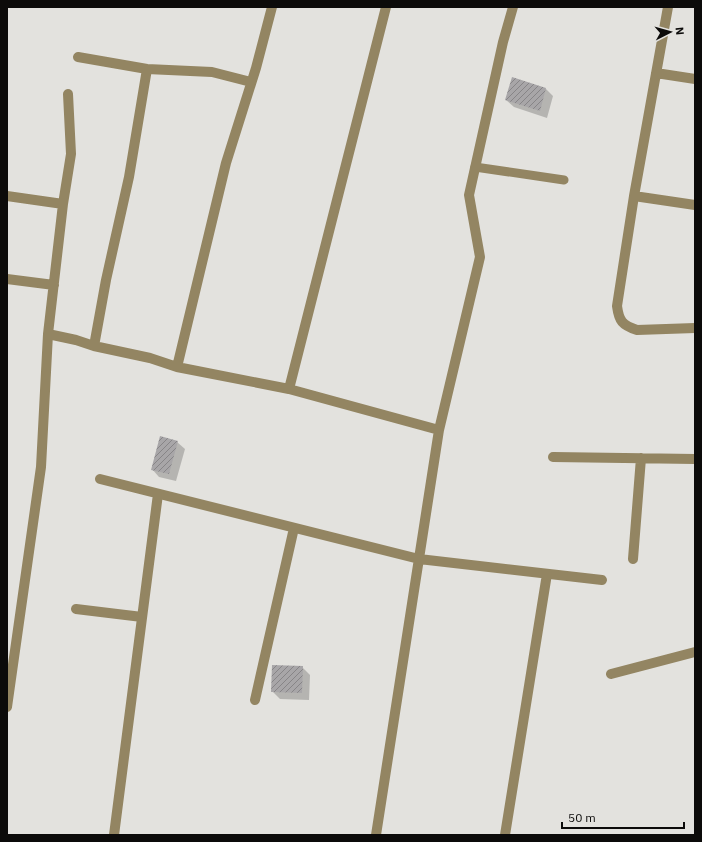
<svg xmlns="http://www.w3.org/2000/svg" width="702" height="842" viewBox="0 0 702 842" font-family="'IBM Plex Sans',sans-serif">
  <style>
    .shadow { fill: #0003 }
    .building { fill: url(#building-hatch) }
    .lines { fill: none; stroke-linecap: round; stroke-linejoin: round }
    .lane { stroke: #938562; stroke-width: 9 }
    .street { stroke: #938562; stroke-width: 10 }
  </style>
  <defs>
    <pattern id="building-hatch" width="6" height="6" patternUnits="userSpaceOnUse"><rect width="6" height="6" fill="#a8a6a8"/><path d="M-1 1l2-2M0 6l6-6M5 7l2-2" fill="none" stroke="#878587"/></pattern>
  </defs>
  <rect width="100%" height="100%" fill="#e3e2de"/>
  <path class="shadow" d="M513 79 546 89 553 96 547 118 514 107 506 100Z
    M177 442 185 449 176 481 159 477 152 469Z
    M302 667 310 675 309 700 280 699 272 691Z"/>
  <path class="building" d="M512 77 546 88 540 111 505 100Z
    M160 436 178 441 169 474 151 470Z
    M272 665 303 666 302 693 271 692Z"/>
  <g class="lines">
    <path class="lane" d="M475 167 564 180"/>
    <path class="street" d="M668 7 634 196 617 306C619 321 622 325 637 330L695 328
      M78 57 147 69 212 72 251 82
      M656 73 695 79
      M7 196 63 204
      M634 196 695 205
      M7 279 54 285
      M48 334 76 340 94 346 150 358 177 367 289 389 439 430
      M94 346 106 280 129 177 147 69
      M177 367 226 163 256 68 272 7
      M289 389 386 7
      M553 457 695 459
      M100 479 419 559 602 580
      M633 559 641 458
      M76 609 142 617
      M611 674 695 652
      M255 700 294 528
      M7 707 41 467 48 334 63 204 71 154 68 94
      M114 835 158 494
      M376 835 439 430 480 257 469 195 503 42 513 7
      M505 835 547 574"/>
  </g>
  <rect width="702" height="842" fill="none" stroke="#0c0b0a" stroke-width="16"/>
  <g transform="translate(670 32) rotate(84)" stroke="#e3e2de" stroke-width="3" paint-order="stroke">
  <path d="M0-3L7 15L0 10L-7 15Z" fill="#0c0b0a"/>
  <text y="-6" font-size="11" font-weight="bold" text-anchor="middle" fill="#0c0b0a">N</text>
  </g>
  <path d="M562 822v6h122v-6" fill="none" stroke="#0c0b0a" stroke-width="2"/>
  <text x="568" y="822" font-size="12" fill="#0c0b0a" stroke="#e3e2de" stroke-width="3" paint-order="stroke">50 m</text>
</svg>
